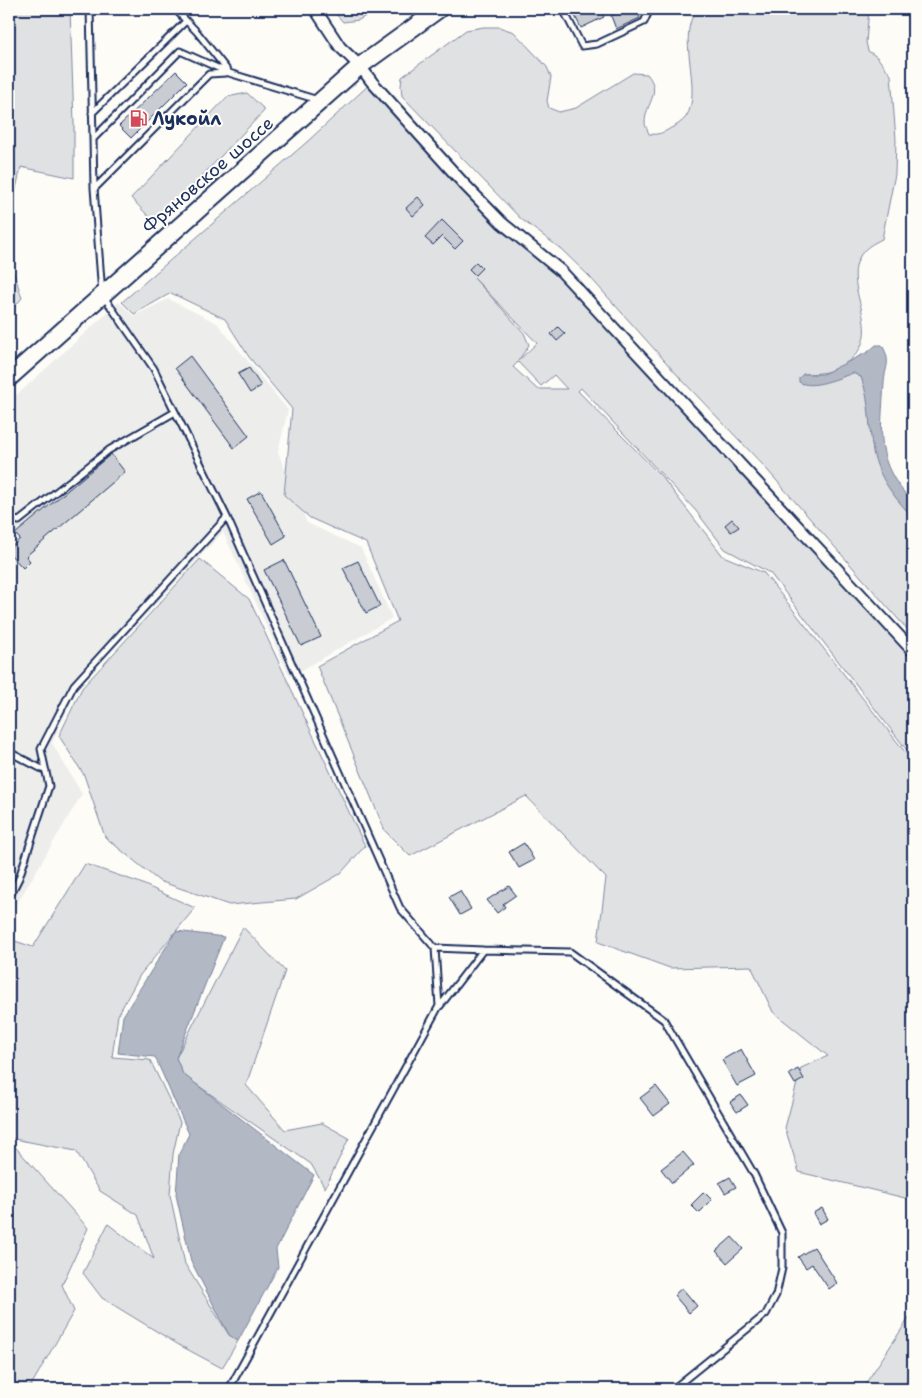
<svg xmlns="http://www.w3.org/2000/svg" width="922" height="1398" viewBox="0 0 922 1398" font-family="'Shantell Sans',sans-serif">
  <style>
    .built { fill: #edeeec }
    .green { fill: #e0e1e3; stroke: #7e88a0; fill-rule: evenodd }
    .water { fill: #b3b8c5; stroke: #76819c }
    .building { fill: #c9ccd3; stroke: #1b2f5e }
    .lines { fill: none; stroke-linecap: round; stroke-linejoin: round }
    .service-casing { stroke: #1b2f5e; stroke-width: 9 }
    .minor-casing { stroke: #1b2f5e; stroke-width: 14 }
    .primary-casing { stroke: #1b2f5e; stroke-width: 20 }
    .service { stroke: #fdfcf7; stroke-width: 5 }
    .minor { stroke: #fdfcf7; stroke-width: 10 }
    .primary { stroke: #fdfcf7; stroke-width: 16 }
    .labels { text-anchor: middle; stroke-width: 4; stroke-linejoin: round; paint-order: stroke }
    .poi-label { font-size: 18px; font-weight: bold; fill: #1b2f5e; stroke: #fdfcf7; text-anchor: start }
    .street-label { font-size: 18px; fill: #1b2f5e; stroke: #fdfcf7 }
  </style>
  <rect width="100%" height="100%" fill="#fdfcf7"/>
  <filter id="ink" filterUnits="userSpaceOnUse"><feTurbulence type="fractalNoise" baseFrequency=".02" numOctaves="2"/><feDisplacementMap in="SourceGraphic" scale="10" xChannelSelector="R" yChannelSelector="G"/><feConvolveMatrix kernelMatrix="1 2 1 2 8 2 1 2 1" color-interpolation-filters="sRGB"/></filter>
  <g filter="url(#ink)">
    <path class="built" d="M168 299 217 323 288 410 278 452 307 523 361 548 392 618 290 677 223 532 78 687 52 743 82 794 9 917V402L119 302 134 316Z"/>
    <path class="green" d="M9 9H70L74 123V178L21 167 9 219Z
      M335 9H377L359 20 343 22 335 13Z
      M698 9H869L866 42 868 51 877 57 891 75 896 140 895 174 882 239C872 244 864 248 859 258 843 290 885 331 850 360 835 372 822 374 803 374L814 384 853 373 861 377 867 393 873 452 906 510 913 517V636L762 464 681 379 589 276 561 249 521 219 402 96 401 86 402 77 466 30 484 27H499L514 32 547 67 551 77 547 101 549 108 559 112 576 108 633 73 647 74C663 93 645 103 645 123 645 126 648 131 649 134 658 135 663 133 671 128 676 126 682 122 686 117 704 90 674 33 698 9Z
      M372 82 464 184 561 271 913 651V758L770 573 725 549 696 511 581 388 578 391 662 477 723 556 764 573 913 762V1200L799 1172 785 1128 801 1068 828 1056 773 1012 751 966 670 968 598 942 606 878 526 796 410 856 385 831 317 666 398 621 366 543 310 518 284 495 292 409 249 357 225 319 171 293 134 314 122 302 308 141ZM474 278 537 343 518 361 529 345 524 333ZM518 362 541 386 554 375 567 389H537L513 367Z
      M247 93 265 110 156 224 131 198 227 97Z
      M9 257 22 298 9 313Z
      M200 559 249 599 365 846 340 874 296 899 229 905 159 881 105 837 84 775 59 736 82 688Z
      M85 864 138 882 195 908 140 975 118 1015 112 1057 150 1060 180 1122 173 1154 170 1195 185 1264 229 1335 238 1341 222 1368 179 1345 102 1298 83 1273 108 1224 154 1259 138 1215 100 1191 76 1151 9 1138V939L33 947Z
      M243 927 285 971 246 1085 285 1130 322 1123 349 1138 325 1188 311 1164 183 1075 176 1058Z
      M9 1140 88 1228 62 1285 74 1311 29 1389H9Z
      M913 1312V1389H862Z"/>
    <path class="water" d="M876 345H882C892 363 885 366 884 383 881 433 874 463 913 502V517C895 499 878 477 873 451 868 425 871 403 861 377L853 373C839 378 812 390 799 382V378L803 374H823L868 352Z
      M176 931 224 937 176 1058 183 1074 314 1175 276 1249 278 1267 238 1341 229 1335 191 1261 176 1195 179 1154 189 1134 155 1057 118 1053 123 1016Z"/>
    <path class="building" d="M579 9H599L604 17 581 28 574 14Z
      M627 9H636L640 18 616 29 611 16Z
      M176 71 187 82 131 138 119 126Z
      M418 197 425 205 413 216 406 208Z
      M442 220 463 241 455 249 442 236 433 245 425 238Z
      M476 262 482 268 475 275 469 269Z
      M558 327 565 334 557 341 551 334Z
      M190 356 249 436 234 448 175 368Z
      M249 368 261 386 250 393 238 374Z
      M111 454 125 472 26 556 30 561 23 568 9 553V549L20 539 15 534Z
      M261 491 286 536 273 544 247 499Z
      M732 519 739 527 731 532 725 525Z
      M284 560 321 637 301 646 264 570Z
      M358 561 380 606 366 613 343 568Z
      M524 843 534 860 519 868 509 852Z
      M509 886 516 895 503 904 505 907 497 913 487 900Z
      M460 891 471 909 460 915 449 897Z
      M741 1049 756 1076 737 1086 722 1060Z
      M798 1069 804 1079 795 1084 789 1074Z
      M656 1086 670 1104 654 1116 640 1098Z
      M741 1095 748 1105 737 1112 730 1102Z
      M683 1152 694 1165 672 1183 661 1169Z
      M730 1177 736 1187 725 1193 719 1183Z
      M704 1192 712 1200 699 1213 691 1205Z
      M822 1208 828 1219 819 1224 813 1213Z
      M732 1237 743 1249 727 1263 716 1251Z
      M814 1247 837 1283 829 1289 812 1264 806 1268 798 1257Z
      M682 1288 697 1306 689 1313 674 1295Z"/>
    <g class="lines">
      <defs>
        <path id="service" d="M90 9 93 139
          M175 9 197 32 228 71
          M560 9 565 13 575 9
          M565 13 582 46 597 44 644 22 650 9
          M92 113 186 21
          M95 188 209 74 226 73
          M227 517 154 369 102 294 94 188 93 139 180 51 229 73 318 100
          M9 519 19 521 109 450 175 412
          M9 752 46 771
          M9 898 19 878 49 786 41 749 74 685 227 517 400 908 435 948 439 1006 229 1389
          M435 948 483 950 440 1006
          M483 950 570 952 664 1020 754 1174 782 1233V1268L776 1295 766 1314 673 1389"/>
        <path id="minor" d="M315 9 340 47 360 66 372 82 464 184 502 223 561 271 913 651"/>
        <path id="primary" d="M9 378 360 66 439 9"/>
      </defs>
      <use href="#service" class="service-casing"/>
      <use href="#minor" class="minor-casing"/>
      <use href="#primary" class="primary-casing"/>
      <use href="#service" class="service"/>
      <use href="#minor" class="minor"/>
      <use href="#primary" class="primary"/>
    </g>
  </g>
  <defs>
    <symbol id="fuel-bare" viewBox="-9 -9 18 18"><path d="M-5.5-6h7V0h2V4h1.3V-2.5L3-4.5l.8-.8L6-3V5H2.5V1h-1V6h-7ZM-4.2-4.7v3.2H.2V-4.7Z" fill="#d1495b" stroke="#fdfcf7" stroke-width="2.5" paint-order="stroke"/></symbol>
  </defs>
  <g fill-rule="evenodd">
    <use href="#fuel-bare" x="126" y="106" width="25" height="25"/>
  </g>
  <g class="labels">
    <g class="poi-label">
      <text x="152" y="125">Лукойл</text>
    </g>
    <g class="street-label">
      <text transform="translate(208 175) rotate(-41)" y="6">Фряновское шоссе</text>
    </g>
  </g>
  <rect width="922" height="1398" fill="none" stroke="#fdfcf7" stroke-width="30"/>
  <rect x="15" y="15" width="892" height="1368" fill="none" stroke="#1b2f5e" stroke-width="2" filter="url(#ink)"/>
</svg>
